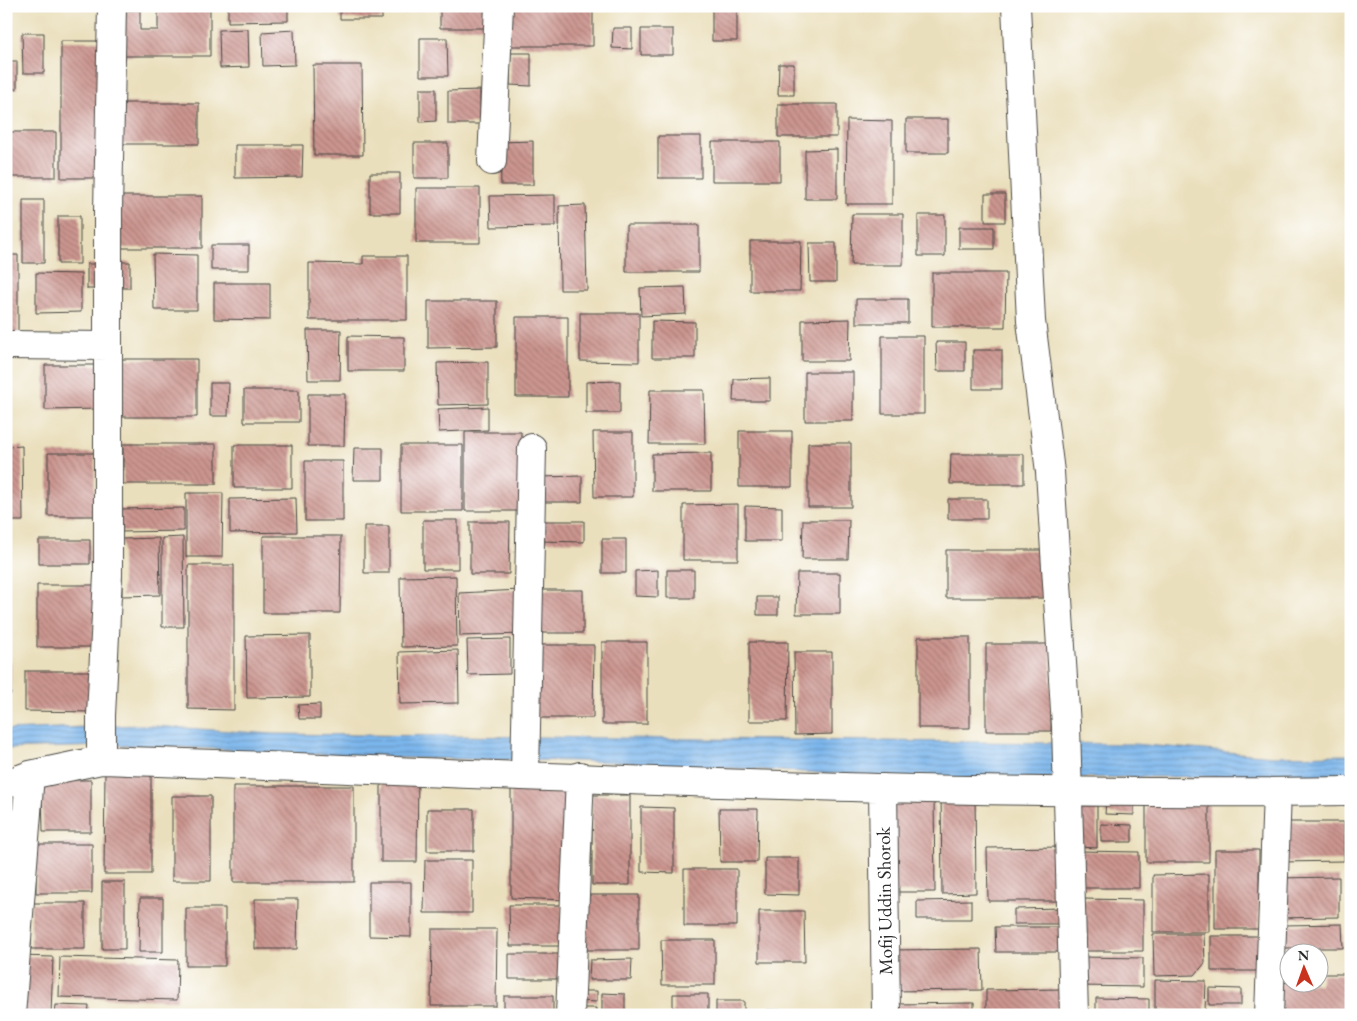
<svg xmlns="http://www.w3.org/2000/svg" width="1357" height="1021" viewBox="0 0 1357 1021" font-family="'EB Garamond',serif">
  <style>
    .water { fill: url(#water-rules); stroke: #53708c }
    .building { fill: url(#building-back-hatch) }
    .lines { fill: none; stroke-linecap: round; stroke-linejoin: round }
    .minor-casing { stroke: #484641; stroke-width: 30 }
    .minor { stroke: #fff; stroke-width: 28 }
    .labels { text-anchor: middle; stroke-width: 4; stroke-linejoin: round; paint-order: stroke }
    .street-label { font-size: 19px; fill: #2b2b2b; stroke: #fff }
  </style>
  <defs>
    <pattern id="water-rules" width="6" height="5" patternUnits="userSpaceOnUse" patternTransform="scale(1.25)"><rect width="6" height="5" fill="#7bb6ec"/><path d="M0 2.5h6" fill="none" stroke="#6594bf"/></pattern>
    <pattern id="building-back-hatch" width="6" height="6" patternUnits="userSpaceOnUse" patternTransform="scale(1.25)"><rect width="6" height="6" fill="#cc958f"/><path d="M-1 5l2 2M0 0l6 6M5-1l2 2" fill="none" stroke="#a67a75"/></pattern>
  </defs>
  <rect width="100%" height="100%" fill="#fff"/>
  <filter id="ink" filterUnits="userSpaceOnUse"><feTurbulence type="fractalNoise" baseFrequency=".02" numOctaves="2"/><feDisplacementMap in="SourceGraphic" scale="10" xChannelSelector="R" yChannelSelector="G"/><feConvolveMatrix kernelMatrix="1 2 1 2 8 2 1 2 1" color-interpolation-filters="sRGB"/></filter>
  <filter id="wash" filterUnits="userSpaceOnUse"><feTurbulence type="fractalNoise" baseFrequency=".0096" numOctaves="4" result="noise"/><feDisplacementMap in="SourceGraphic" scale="20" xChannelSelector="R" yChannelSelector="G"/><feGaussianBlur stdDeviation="1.12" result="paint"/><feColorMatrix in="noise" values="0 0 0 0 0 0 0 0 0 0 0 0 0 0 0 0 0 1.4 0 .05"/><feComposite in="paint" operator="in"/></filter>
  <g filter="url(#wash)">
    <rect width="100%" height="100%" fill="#eadfbc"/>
    <path class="water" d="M139 725 273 734 1134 744 1273 756 1351 755V775L928 779 622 762 365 757 135 745 6 749V730Z"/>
    <g id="blocks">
      <path class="building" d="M186 6H210V56H120V11L140 10V30H158V11H186Z
        M228 6H288V21L228 22Z
        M340 6H382V19H340Z
        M402 6H421V10L402 11Z
        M440 6H485V28H440Z
        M504 6H593V46H504Z
        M712 6H737V41H712Z
        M613 28H632V49L612 48Z
        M248 29 249 67 220 68 219 30Z
        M641 29H673V55H641Z
        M294 30 295 65 263 66 262 32Z
        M22 33H44V73H23Z
        M420 38H447L448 76H420Z
        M61 41H101V178H61Z
        M511 53H531V86L510 85Z
        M6 61H17V89H6Z
        M779 64H794V95H778Z
        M313 65H362L363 155H314Z
        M420 89H436V121L420 122Z
        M480 90V124H448V91Z
        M120 103H199V144H120Z
        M778 104H837V137H778Z
        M906 119H948V153H906Z
        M847 120 892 121V204H846Z
        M6 132H56V177H6Z
        M658 136H701V178H658Z
        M533 141V185H501L500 142Z
        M712 142H780V181H712Z
        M414 143H448V178H414Z
        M235 145H303L302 177 235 178Z
        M837 149V199H805V150Z
        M370 173H400V213H370Z
        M416 188H480V243H416Z
        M985 194H1005V222H985Z
        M555 195V226L491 227 490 196Z
        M117 196H202V248H116Z
        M23 200H44V263H23Z
        M585 205 587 290H560L559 206Z
        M852 214H903V265H851Z
        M918 215H945V256H918Z
        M58 216H80V264H58Z
        M626 225H699V272H626Z
        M959 227H994V249H959Z
        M750 241H801L800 291H750Z
        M809 243H836V282H810Z
        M211 245H249V270H211Z
        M153 254 197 255V310H154Z
        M6 255H18V335H6Z
        M363 256H407V320H309V263L363 264Z
        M111 262H130V288H111Z
        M87 264H101V289H87Z
        M36 273 81 274V312L36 313Z
        M932 273H1006L1005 327H932Z
        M214 283H270V320L214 319Z
        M685 287 686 314 641 316 640 288Z
        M856 299H908V323H856Z
        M428 301H497V347L428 348Z
        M580 313H639V362L580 361Z
        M516 317H568V397H516Z
        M850 319 849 361H802V320Z
        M652 321 695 322V358H652Z
        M307 330H341L340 380H308Z
        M348 336 404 337V371H348Z
        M882 336H924V414H882Z
        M936 342H965V371H937Z
        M973 350H1002V389H973Z
        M117 359H197V417H117Z
        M488 362V404L438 405 437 363Z
        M45 365H101V409L45 410Z
        M805 372H853V421H805Z
        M770 378V401H733L734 379Z
        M620 381V413H586V382Z
        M210 383H229L228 416H210Z
        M244 390H299V422H244Z
        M650 390H704L705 444H649Z
        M308 394H345L344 446H308Z
        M488 407V430L439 432 438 409Z
        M739 431H792V487H739Z
        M465 432H521V511H465Z
        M593 432H633V497H594Z
        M808 443H851V507H808Z
        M123 444H216V484H123Z
        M234 445H292V488H234Z
        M401 445H463V511H401Z
        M22 446 23 521H6V447Z
        M354 448H383V480H353Z
        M48 453H95L94 516H48Z
        M711 453V491H652V454Z
        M951 454H1024V484H950Z
        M305 461H343V521H305Z
        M582 476V502H539V477Z
        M186 493H223L222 557H186Z
        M296 498 297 532 230 533V499Z
        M948 499H987V519H948Z
        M738 504V560H683V505Z
        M745 506 782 507V541H745Z
        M184 508V531L118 532 117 509Z
        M423 520H458V569H423Z
        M803 520H849L848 559H802Z
        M539 521H584V542L539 541Z
        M470 522H510L509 574H470Z
        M364 526H389V573H364Z
        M263 536H341L340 613H263Z
        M183 537 184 627H162V538Z
        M159 538 160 595 122 596V539Z
        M602 539H626V573H602Z
        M39 540H90V564H39Z
        M946 550H1049V598H946Z
        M188 565H234V710L188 709Z
        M658 570V597L635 596V571Z
        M667 570H694V598H667Z
        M797 573H840V614H796Z
        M456 576 457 646 401 647 400 577Z
        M37 585H94V647H37Z
        M521 590 523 634 460 636 459 593Z
        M535 590H583V633H535Z
        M757 597H778V615H757Z
        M310 635V697L247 698 246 636Z
        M918 637H970V728H918Z
        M510 639V674L468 675 467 640Z
        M602 642H647V724H602Z
        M749 642H788L787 721H749Z
        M986 644H1051V731H986Z
        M530 645H594L593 718H530Z
        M458 650 459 703 400 704 399 652Z
        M794 652H832V734L795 735Z
        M6 662H11V694H6Z
        M25 671H94V712L25 711Z
        M320 704V719H299L298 705Z
        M105 769 151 770V874H104Z
        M381 772H418L417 862H381Z
        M42 780H91V832H43Z
        M233 786H354V882H233Z
        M511 786 568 787 567 900 511 898Z
        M941 792H975L976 893 942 894Z
        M592 795H630V885H592Z
        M172 796H211V881H172Z
        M888 797H934L935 892H889Z
        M1077 797 1097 798V848L1076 847Z
        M1106 801H1134V815L1105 814Z
        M1146 803H1209V862H1146Z
        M641 807 674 808V873L641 872Z
        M427 809H474V851H427Z
        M719 809H758L757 862H720Z
        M1280 822H1344V861L1281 862Z
        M1101 824 1132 825V842H1101Z
        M36 844H92V893H36Z
        M1064 847V901H988L987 848Z
        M1215 850H1259V929H1215Z
        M1080 851 1139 852V888H1079Z
        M765 858H799V895L765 894Z
        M425 860H472V913H424Z
        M684 869H737V926H684Z
        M1209 874V932H1153V875Z
        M1339 877V917L1276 918V878Z
        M102 882H125V949H102Z
        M369 882H411V937L369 936Z
        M584 895H639V950H584Z
        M140 898H163V952H139Z
        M255 899H298L297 949H255Z
        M1082 899 1143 900V951H1082Z
        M971 900V919H917V901Z
        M31 903H85V949H31Z
        M509 905H562V946H510Z
        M186 908H225V966H186Z
        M1063 908V924H1014V909Z
        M759 911H804L805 962H759Z
        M1342 924 1343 948H1285L1284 925Z
        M995 927H1062V952H996Z
        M432 929H497L496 1006H431Z
        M1153 934H1204L1205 963 1195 975 1154 976Z
        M1211 936H1269V971H1211Z
        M661 940H715V985H662Z
        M981 949 982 990 889 991 888 950Z
        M509 954H562V979H509Z
        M21 956 53 957 51 1015H19Z
        M60 957 178 960 177 1000 59 997Z
        M1081 957 1143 958V987L1080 986Z
        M632 959 631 980H589L590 960Z
        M1322 974H1351V1015L1274 1014 1275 982 1320 984Z
        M1155 980 1206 981 1205 1011 1155 1010Z
        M1209 988 1241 989V1005H1209Z
        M1064 989V1015H986V990Z
        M580 991H597V1002L579 1001Z
        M602 993 625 994V1015H602Z
        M673 994H708V1015H673Z
        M504 996H553V1015H504Z
        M1096 998 1149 999V1015H1096Z
        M716 1001H744V1015H716Z
        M974 1003V1015H895V1004Z
        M56 1005 89 1006 88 1015H55Z
        M580 1008H596V1015H580Z
        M766 1010 816 1011V1015H766Z"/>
    </g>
  </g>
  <g filter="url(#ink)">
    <use href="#blocks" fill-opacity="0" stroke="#484641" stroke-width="1"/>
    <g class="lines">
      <defs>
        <path id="minor" d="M1016 6 1031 321 1050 472 1066 726 1074 1015
          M492 161 499 6
          M6 345 108 346
          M101 760V715L108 575V211L112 6
          M525 774 532 448
          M6 784 30 775 101 760C518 774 934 798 1351 791
          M883 788 886 1015
          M11 1015 30 775
          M570 1015 580 776
          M1269 1015 1277 792"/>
      </defs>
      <use href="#minor" class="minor-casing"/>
      <use href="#minor" class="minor"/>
    </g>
  </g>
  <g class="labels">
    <g class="street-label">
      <text transform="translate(884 901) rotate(-91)" y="7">Mofij Uddin Shorok</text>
    </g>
  </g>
  <rect width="1357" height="1021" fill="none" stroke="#fff" stroke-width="25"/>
  <g transform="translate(1304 968) rotate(358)"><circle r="24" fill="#ffffff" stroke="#aaaaaa"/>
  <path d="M0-4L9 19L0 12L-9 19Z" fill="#c8321e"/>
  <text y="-8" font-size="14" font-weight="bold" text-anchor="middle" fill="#2b2b2b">N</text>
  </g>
</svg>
